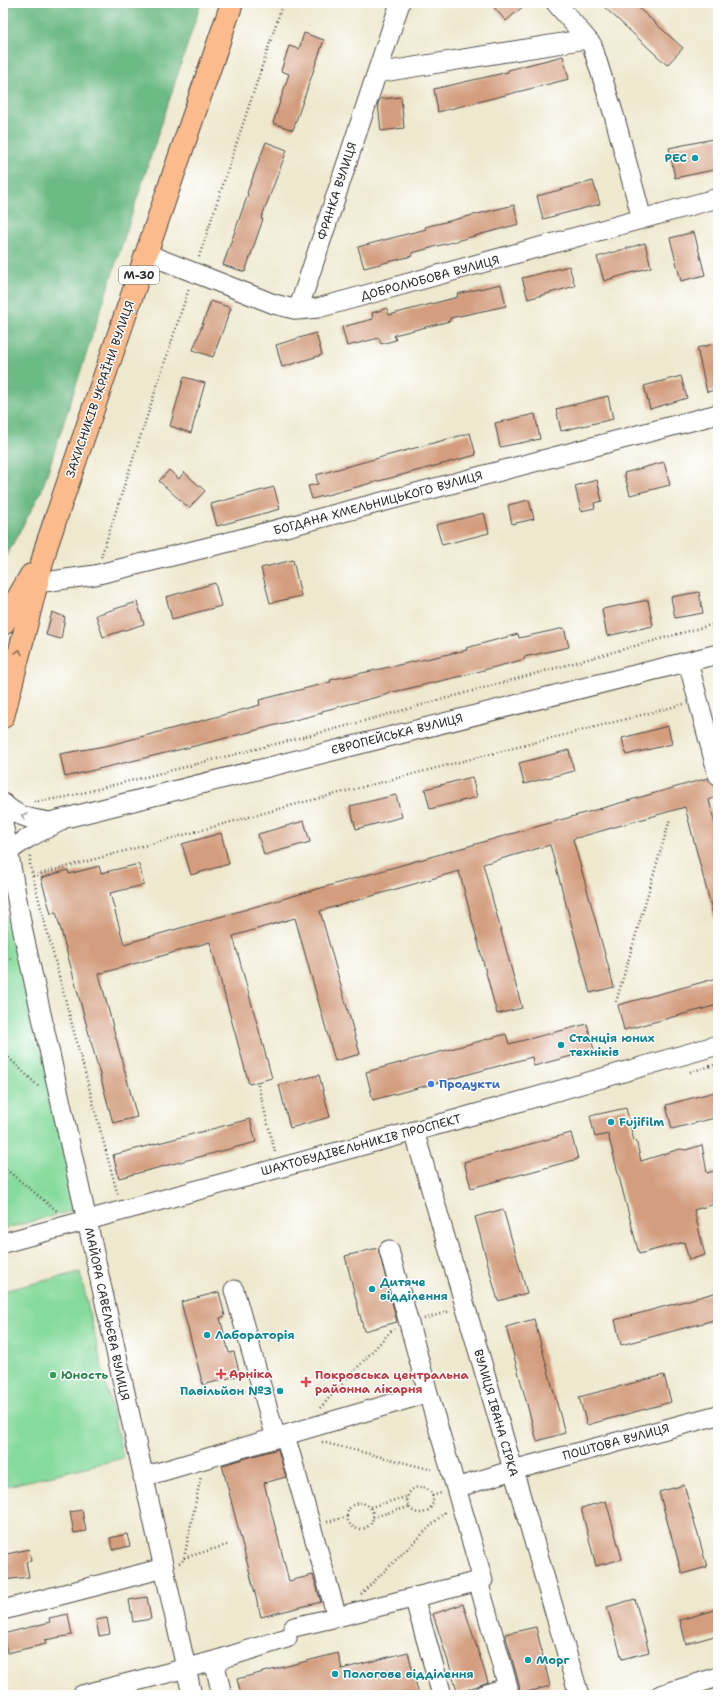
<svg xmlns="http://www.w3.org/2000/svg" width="721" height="1698" viewBox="0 0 721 1698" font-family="'Shantell Sans',sans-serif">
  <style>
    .green { fill: #86da9d; stroke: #588264 }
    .forest { fill: #6cba84; stroke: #4c7258 }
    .building { fill: #d39d7e }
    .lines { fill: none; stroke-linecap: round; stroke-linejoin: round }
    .minor-casing { stroke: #484743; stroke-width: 21 }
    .highway-casing { stroke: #484743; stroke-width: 24 }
    .path { stroke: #484743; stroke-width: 2.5; stroke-dasharray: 1 3; stroke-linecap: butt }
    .minor { stroke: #fff; stroke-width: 19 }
    .highway { stroke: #fbbb8d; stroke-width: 22 }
    .oneway { stroke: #896c57 }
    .oneway2 { stroke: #a0a0a0 }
    .culture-dot { fill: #0f9aa8; stroke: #fff; stroke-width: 1.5 }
    .shop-dot { fill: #3f7fe0; stroke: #fff; stroke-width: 1.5 }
    .health-dot { fill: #e0444e; stroke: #fff; stroke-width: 1.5 }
    .leisure-dot { fill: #2e9e5b; stroke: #fff; stroke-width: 1.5 }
    .labels { text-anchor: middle; stroke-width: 3; stroke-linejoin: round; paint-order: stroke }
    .shield { fill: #fff; stroke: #6b6b6b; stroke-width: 1 }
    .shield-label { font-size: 11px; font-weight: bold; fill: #2b2b2b }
    .culture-label { font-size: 12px; font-weight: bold; fill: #0d838f; stroke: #fff; text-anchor: start }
    .street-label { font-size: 12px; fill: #2b2b2b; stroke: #fff }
    .shop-label { font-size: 12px; font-weight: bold; fill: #366cbe; stroke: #fff; text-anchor: start }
    .health-label { font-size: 12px; font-weight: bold; fill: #be3a42; stroke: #fff; text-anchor: start }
    .leisure-label { font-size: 12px; font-weight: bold; fill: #27864d; stroke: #fff; text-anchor: start }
  </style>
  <rect width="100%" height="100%" fill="#fff"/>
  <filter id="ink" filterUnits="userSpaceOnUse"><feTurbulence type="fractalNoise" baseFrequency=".025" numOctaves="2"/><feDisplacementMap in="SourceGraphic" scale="8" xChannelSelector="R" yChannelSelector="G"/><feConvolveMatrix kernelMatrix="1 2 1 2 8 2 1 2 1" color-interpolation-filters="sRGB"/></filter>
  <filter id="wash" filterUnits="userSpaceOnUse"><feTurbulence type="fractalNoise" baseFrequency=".012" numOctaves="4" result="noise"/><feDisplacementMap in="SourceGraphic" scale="16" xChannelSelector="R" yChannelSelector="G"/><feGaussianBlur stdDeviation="0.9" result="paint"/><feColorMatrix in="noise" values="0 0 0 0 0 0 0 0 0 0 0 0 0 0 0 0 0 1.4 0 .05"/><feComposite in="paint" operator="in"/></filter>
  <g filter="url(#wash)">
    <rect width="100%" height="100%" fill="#eee8ce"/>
    <path class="green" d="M3 913 23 939 83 1208 3 1229Z
      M80 1272 123 1458 3 1487V1291Z"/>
    <path class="forest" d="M3 3H201L41 492 3 562Z"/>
    <g id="blocks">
      <path class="building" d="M490 3H527L506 21Z
        M600 3H633L683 48 667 65Z
        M304 33 324 40 293 130 273 123 289 74 281 71 289 46 299 49Z
        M563 56 569 79 438 112 434 89 508 72V70Z
        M401 97 404 128 381 131 378 103 380 99Z
        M718 138V169L675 178 669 148Z
        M266 142 287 150 261 219H263L245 272 223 265 248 194 247 193Z
        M593 181 600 204 543 219 537 196Z
        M514 205 519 224 412 253V256L364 268 358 247 426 229 425 227Z
        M694 232 705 275 681 281 670 238Z
        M645 243 651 267 604 281 597 257Z
        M569 266 575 286 528 299 522 278Z
        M501 284 506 306 450 318V321L394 335 396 340 381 344 379 338 347 346 342 327 373 319 372 313 387 308 389 315 458 297 457 294Z
        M211 301 231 308 213 357 193 350Z
        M316 333 322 355 282 367 276 345Z
        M718 343V389L707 392 697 348Z
        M681 376 687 398 650 409 644 386Z
        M184 377 205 383 191 433 170 426Z
        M608 396 613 419 561 431 556 409Z
        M535 414 540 439 500 447 495 423Z
        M470 433 476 455 312 499 308 486 318 484 316 475Z
        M664 462 670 485 630 495 624 473Z
        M169 470 179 479 184 472 205 491 189 508 159 481Z
        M597 480 602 501 594 503 595 508 581 511 575 486Z
        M274 487 280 509 217 526 211 504Z
        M529 500 534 519 512 524 508 505Z
        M484 513 489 533 442 545 436 525Z
        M293 560 301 596 270 603 261 568Z
        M215 583 221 606 172 619 166 597Z
        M699 592 703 613 675 618 671 597Z
        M648 600 653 626 607 636 602 609Z
        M137 602 144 624 103 637 96 615Z
        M52 612 65 617 61 639 46 635Z
        M564 628 569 647 524 657 525 659 458 677 389 693V694L322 711V713L203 744 65 777 60 754 110 745 197 722 260 705 259 700 331 682 330 680 467 650 466 648 518 634 519 638Z
        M668 726 672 744 626 755 622 738Z
        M569 750 574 771 524 784 519 763Z
        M472 777 477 797 430 809 425 789Z
        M708 778 715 786 718 796 709 800 718 836V918H714L685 807 573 839 614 987 590 993 550 845 483 864 522 1008 497 1014 459 871 320 911 360 1054 335 1061 295 918 233 936 272 1078 249 1084 210 942 99 974 137 1117 113 1123 56 912 51 914 41 878 68 870 69 874 99 866 101 873 139 864 144 885 110 893 124 944Z
        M396 795 402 817 356 829 350 806Z
        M304 821 310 842 264 855 258 834Z
        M221 833 229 864 191 875 182 844Z
        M718 978V1005L624 1030 618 1005Z
        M587 1024 594 1050 534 1066 532 1057 373 1100 366 1072 506 1034 509 1044Z
        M319 1075 330 1117 290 1128 279 1085Z
        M718 1091V1117L672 1129 666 1105Z
        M626 1108 634 1141 636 1140 641 1161 680 1149 686 1150 702 1145 707 1173 718 1170V1203L694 1210 705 1255 689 1260 684 1242 639 1254 608 1134 595 1137 590 1116Z
        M250 1119 256 1142 119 1178 113 1155Z
        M571 1133 578 1159 471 1188 464 1162Z
        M503 1209 527 1293 498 1301 475 1217Z
        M378 1248 397 1322 364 1331 345 1256Z
        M219 1292 225 1316 220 1318 229 1353 234 1352 240 1375 203 1385 181 1302Z
        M718 1292V1319L621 1345 615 1320Z
        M534 1319 565 1433 537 1441 506 1327Z
        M664 1375 671 1402 587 1425 579 1397Z
        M278 1449 286 1477 264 1483 289 1581 313 1575 321 1602 261 1617 222 1465Z
        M684 1485 707 1567 682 1574 659 1492Z
        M606 1501 622 1559 596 1566 581 1508Z
        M82 1510 86 1531 74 1533 70 1512Z
        M127 1534 130 1546 113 1550 110 1538Z
        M29 1549 31 1561 26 1562 29 1577 3 1580V1555Z
        M147 1597 151 1619 133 1622 129 1600Z
        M635 1599 649 1652 622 1659 607 1607Z
        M463 1604 488 1682 458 1693 433 1614Z
        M718 1609V1635L686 1644 680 1620Z
        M68 1614 72 1635 45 1640 46 1644 7 1653 3 1634 50 1622 49 1618Z
        M107 1618 110 1634 99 1636 96 1620Z
        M536 1627 550 1686 520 1694 519 1684 505 1634Z
        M408 1652 419 1695H241L237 1679 338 1653 342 1669Z"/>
    </g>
  </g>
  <g filter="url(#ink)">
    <use href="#blocks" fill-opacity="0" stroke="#484743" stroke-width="1"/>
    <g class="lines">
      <defs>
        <path id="minor" d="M556 3 592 45 614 115 642 219
          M377 73 587 39
          M147 254 274 304 298 310 318 308 718 198
          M298 310 400 3
          M37 583 95 575 225 543 718 414
          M688 662 718 775
          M3 803C17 817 31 819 50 822L718 654
          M3 823 23 932 192 1695
          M3 855 28 838 59 822
          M414 1131 579 1695
          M3 1243 455 1120 718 1045
          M389 1250 428 1393
          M234 1290 276 1438
          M285 1435 337 1617 483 1580 456 1488
          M143 1477 428 1393 456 1488 513 1470 718 1415
          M478 1581 508 1687 484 1695
          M414 1597 442 1695
          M3 1610 164 1568
          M294 1627 337 1617
          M214 1661 222 1695
          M82 1695 214 1661 287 1638
          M660 1695 718 1677"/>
        <path id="highway" d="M3 624 31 575
          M3 717 46 547 232 3"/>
      </defs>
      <use href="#minor" class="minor-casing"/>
      <use href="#highway" class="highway-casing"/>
      <path class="path" d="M199 257 283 3
        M101 557 189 288
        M34 802 66 797 335 729 718 623
        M30 856V865L43 916 118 1196
        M33 876 297 804 684 704
        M3 955 13 960
        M616 1002 670 819
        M3 1052 40 1088
        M690 1072 718 1064
        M258 1085 275 1152
        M3 1167 57 1211
        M424 1319 450 1311
        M320 1408 392 1330 394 1329
        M322 1442 433 1470
        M407 1500a13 13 0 1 1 26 0a13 13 0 1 1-26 0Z
        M432 1496 441 1493
        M347 1516a13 13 0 1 1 26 0a13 13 0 1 1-26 0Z
        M370 1507 406 1497
        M373 1517 409 1507
        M327 1522 347 1517
        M184 1558 230 1544
        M179 1563 182 1562 184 1558 201 1476
        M361 1594 446 1511"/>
      <use href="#minor" class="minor"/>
      <use href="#highway" class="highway"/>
    </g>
    <defs><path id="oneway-chevron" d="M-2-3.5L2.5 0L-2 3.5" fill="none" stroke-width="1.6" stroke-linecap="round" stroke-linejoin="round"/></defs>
    <use class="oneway" href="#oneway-chevron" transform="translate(19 652) rotate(-76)"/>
    <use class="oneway2" href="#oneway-chevron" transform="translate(24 816) rotate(-158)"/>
  </g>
  <g class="culture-dot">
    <circle cx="695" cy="158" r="4"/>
    <circle cx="561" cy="1045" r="4"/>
    <circle cx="611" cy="1122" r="4"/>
    <circle cx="372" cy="1289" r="4"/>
    <circle cx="207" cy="1335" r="4"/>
    <circle cx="280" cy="1391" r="4"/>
    <circle cx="528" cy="1660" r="4"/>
    <circle cx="335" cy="1674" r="4"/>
  </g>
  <circle class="shop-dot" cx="431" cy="1084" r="4"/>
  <g class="health-dot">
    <path d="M219 1368h4v4h4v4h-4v4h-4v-4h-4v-4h4z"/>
    <path d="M304 1376h4v4h4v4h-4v4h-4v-4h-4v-4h4z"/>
  </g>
  <circle class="leisure-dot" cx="53" cy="1375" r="4"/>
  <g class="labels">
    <rect class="shield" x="119" y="266" width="40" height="18" rx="3"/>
    <g class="shield-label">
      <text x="139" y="279">М-30</text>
    </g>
    <g class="culture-label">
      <text x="687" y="162" text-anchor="end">РЕС</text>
      <text x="569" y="1042">Станція юних<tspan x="569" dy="14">техніків</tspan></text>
      <text x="619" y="1126">Fujifilm</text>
      <text x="380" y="1286">Дитяче<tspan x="380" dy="14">відділення</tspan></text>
      <text x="215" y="1339">Лабораторія</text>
      <text x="272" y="1395" text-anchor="end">Павільйон №3</text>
      <text x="536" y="1664">Морг</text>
      <text x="343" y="1678">Пологове відділення</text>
    </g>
    <g class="street-label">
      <text transform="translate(337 191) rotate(-72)" y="4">ФРАНКА ВУЛИЦЯ</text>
      <text transform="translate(430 278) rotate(-15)" y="4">ДОБРОЛЮБОВА ВУЛИЦЯ</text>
      <text transform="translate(100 389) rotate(-71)" y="4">ЗАХИСНИКІВ УКРАЇНИ ВУЛИЦЯ</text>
      <text transform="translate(378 503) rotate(-15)" y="4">БОГДАНА ХМЕЛЬНИЦЬКОГО ВУЛИЦЯ</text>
      <text transform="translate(397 734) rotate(-14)" y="4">ЄВРОПЕЙСЬКА ВУЛИЦЯ</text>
      <text transform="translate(361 1145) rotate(-15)" y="4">ШАХТОБУДІВЕЛЬНИКІВ ПРОСПЕКТ</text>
      <text transform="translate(107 1314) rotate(78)" y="4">МАЙОРА САВЕЛЬЄВА ВУЛИЦЯ</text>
      <text transform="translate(496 1413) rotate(74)" y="4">ВУЛИЦЯ ІВАНА СІРКА</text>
      <text transform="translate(616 1442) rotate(-15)" y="4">ПОШТОВА ВУЛИЦЯ</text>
    </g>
    <g class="shop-label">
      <text x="439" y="1088">Продукти</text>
    </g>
    <g class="health-label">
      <text x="229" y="1378">Арніка</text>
      <text x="315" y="1379">Покровська центральна<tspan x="315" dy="14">районна лікарня</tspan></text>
    </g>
    <g class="leisure-label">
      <text x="61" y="1379">Юность</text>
    </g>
  </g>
  <rect width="721" height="1698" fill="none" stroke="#fff" stroke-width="16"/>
</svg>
